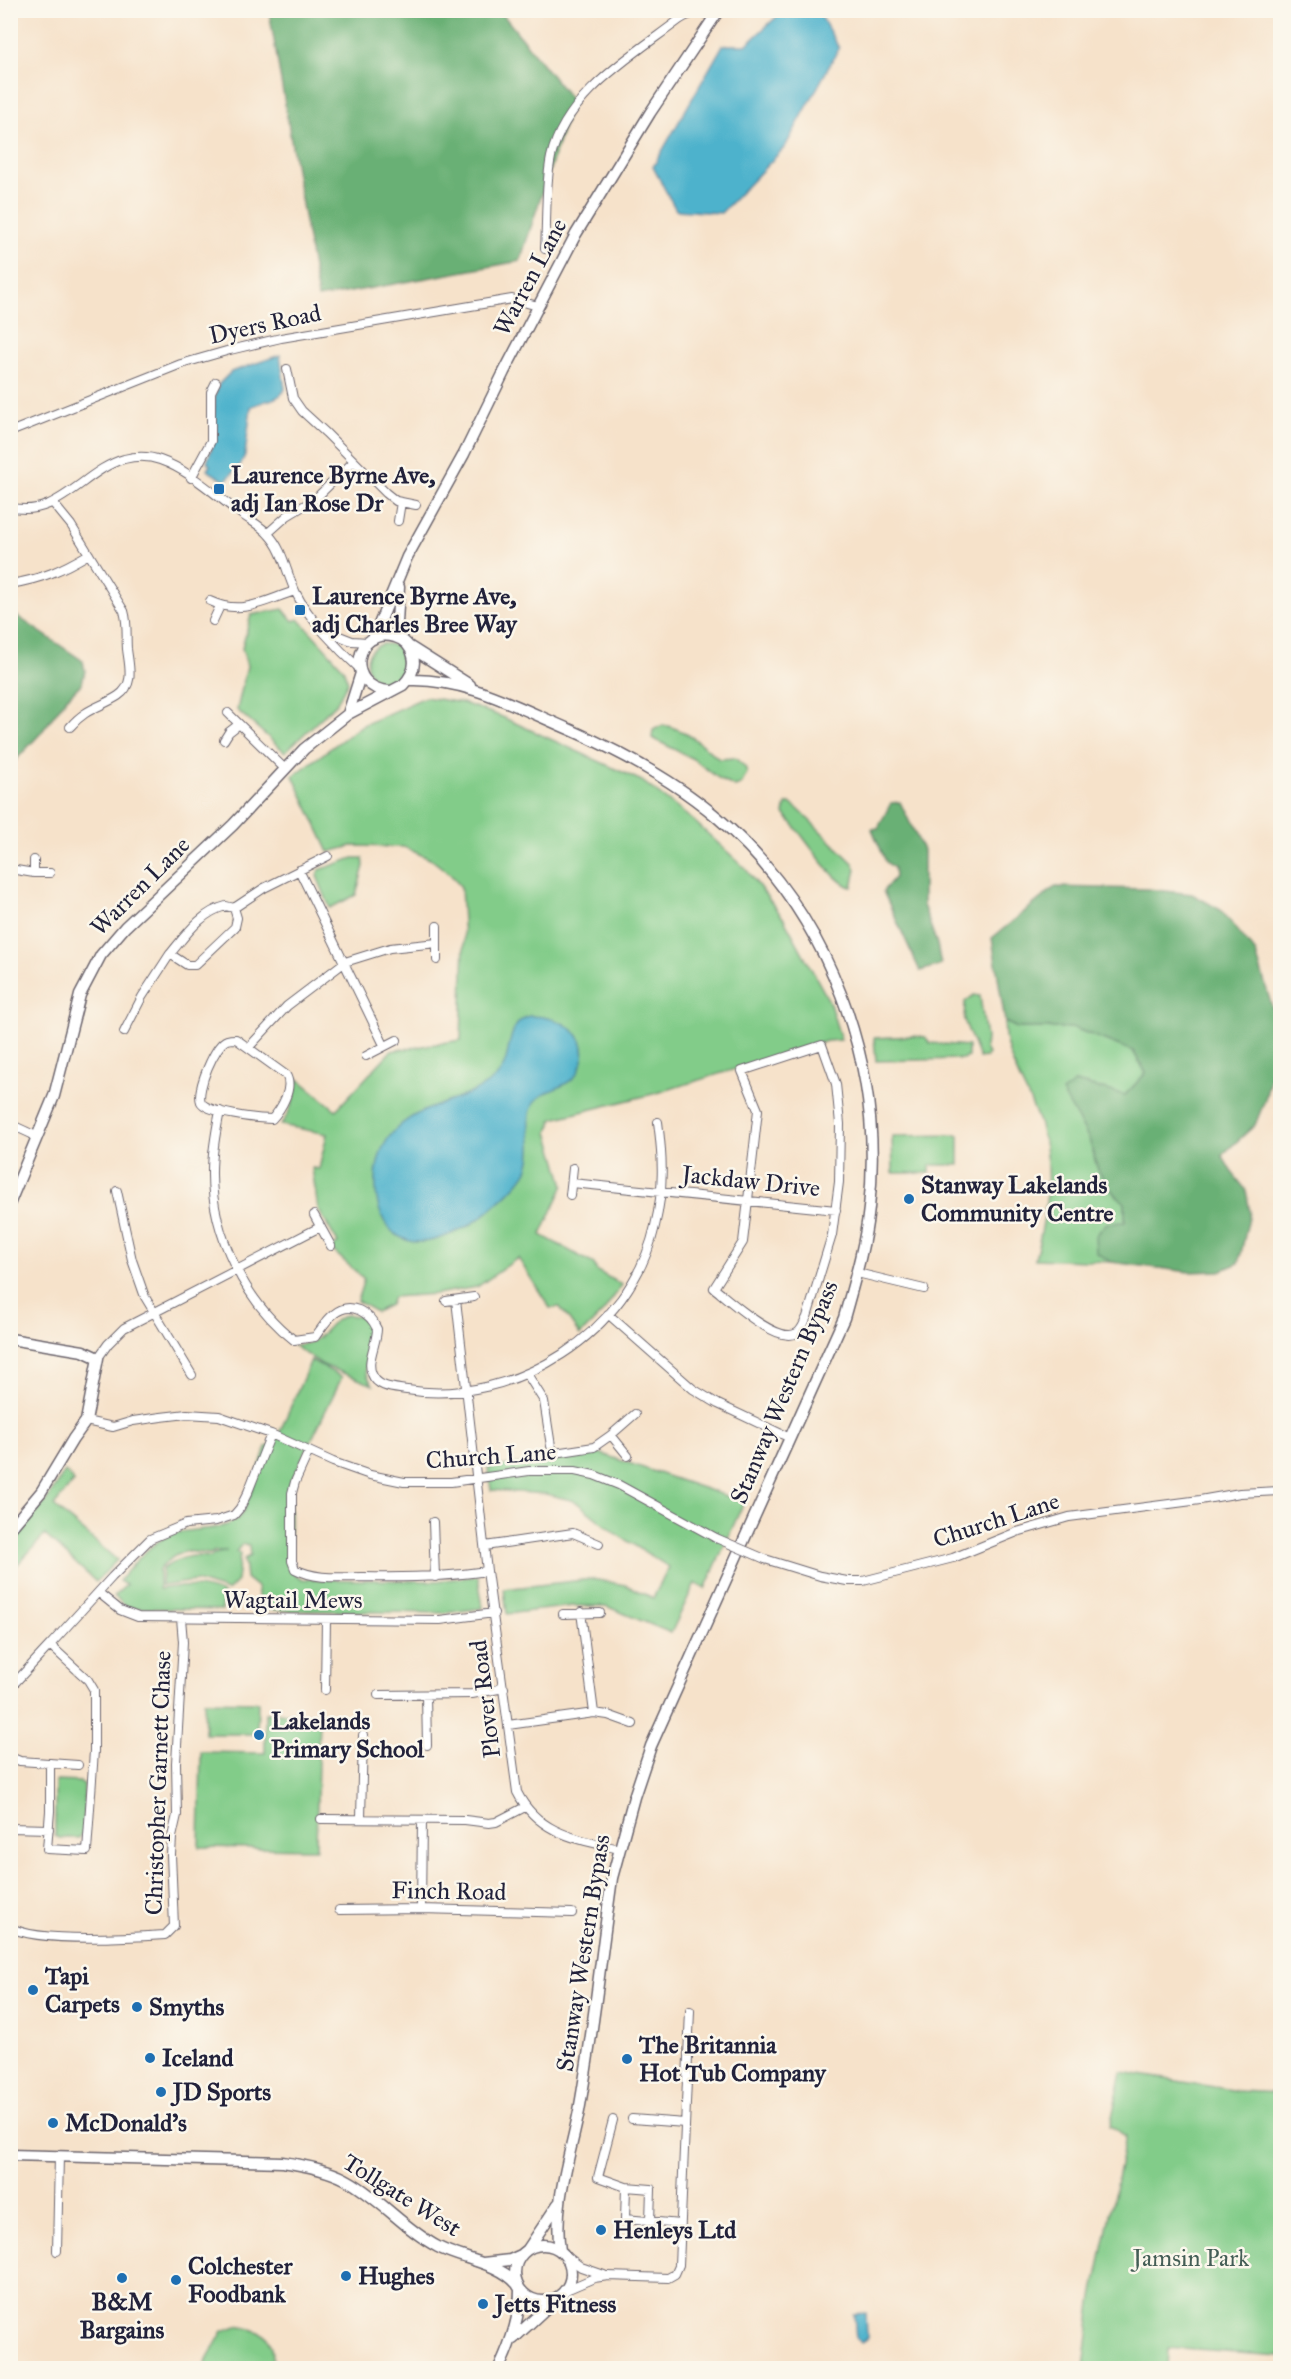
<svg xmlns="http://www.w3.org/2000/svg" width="1291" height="2379" viewBox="0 0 1291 2379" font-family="'IM FELL Great Primer',serif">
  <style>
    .green { fill: #82cc89; stroke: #527762; stroke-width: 1.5 }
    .forest { fill: #69b075; stroke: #466958; stroke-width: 1.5 }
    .water { fill: #4db2cc; stroke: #386a84; stroke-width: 1.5 }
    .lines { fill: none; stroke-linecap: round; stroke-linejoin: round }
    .minor-casing { stroke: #6c656d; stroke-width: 10 }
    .tertiary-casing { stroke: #6c656d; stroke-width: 13 }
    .minor { stroke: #fff; stroke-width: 8 }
    .tertiary { stroke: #fff; stroke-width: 10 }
    .minor-bridge-casing { stroke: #6c656d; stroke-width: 10; stroke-linecap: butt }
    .minor-bridge { stroke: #fff; stroke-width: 8 }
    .poi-dot { fill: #1f6fb2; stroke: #fbf7ec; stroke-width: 2 }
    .labels { text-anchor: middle; stroke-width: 5; stroke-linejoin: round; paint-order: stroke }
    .street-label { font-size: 24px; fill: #22223b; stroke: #fbf7ec }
    .poi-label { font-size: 24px; font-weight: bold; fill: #22223b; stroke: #fbf7ec; text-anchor: start }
    .park-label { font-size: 24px; fill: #445e56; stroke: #fbf7ec }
  </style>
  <rect width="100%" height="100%" fill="#fbf7ec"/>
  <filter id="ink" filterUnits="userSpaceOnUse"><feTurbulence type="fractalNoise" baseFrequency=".0167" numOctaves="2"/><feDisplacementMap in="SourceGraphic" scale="12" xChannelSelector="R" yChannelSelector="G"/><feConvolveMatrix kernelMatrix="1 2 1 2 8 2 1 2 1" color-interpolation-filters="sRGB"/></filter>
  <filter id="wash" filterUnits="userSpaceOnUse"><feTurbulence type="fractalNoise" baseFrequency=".008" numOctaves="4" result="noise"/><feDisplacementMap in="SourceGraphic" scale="24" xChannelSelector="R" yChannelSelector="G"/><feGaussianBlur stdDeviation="1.35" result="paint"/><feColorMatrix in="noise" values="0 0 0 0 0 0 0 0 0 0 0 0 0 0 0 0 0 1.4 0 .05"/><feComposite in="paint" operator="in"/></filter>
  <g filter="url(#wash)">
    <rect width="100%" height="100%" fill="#f6e2ca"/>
    <path class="green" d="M283 609 293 621 299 619 343 668 348 682 336 704 285 752 237 710 247 666 242 648 251 615Z
      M367 663a19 19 0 1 1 38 0a19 19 0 1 1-38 0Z
      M425 697 463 703 500 716 642 781 694 821 745 868 784 919 829 1001 841 1040 827 1041 657 1093 553 1119 548 1132 564 1185 541 1235 594 1264 597 1271 622 1285 604 1311 580 1335 560 1307 550 1308 518 1258 477 1287 436 1294 393 1297 390 1305 376 1312 357 1301 364 1279 331 1249 338 1243 318 1209 312 1168 319 1169 327 1134 281 1125C291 1111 296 1096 298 1079L336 1110 391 1051 461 1040 464 940 461 887 450 874 432 860 404 847 352 846 329 852 293 776 361 726Z
      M663 725C686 729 702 745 719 759L735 758 745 767 747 773 741 785 735 787 721 780 693 759 652 738 653 730Z
      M786 804H791L798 809 853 863 856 869 852 887C834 886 799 828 784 814Z
      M353 858H363L364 866 356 895 330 908 317 876 319 870Z
      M974 995 980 996 986 1038 985 1048 988 1054 986 1057 979 1058 964 1020 965 1002Z
      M1005 1022 1018 1028H1074L1133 1051 1146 1073 1125 1095 1076 1082 1063 1092 1089 1139 1098 1170 1110 1189 1125 1202V1222L1096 1252 1111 1262 1035 1259C1046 1215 1054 1171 1040 1126 1032 1097 1000 1052 1005 1022Z
      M913 1036 925 1037 930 1043 968 1046V1057L962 1059 876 1061 874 1038Z
      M959 1135V1165H930V1173H893L892 1136Z
      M346 1315C385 1315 366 1346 366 1367 366 1375 369 1379 373 1385L323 1365 293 1345C326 1345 322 1324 346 1315Z
      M311 1360 342 1377 290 1484V1568L296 1575 303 1579 436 1581 478 1576 483 1608 445 1613 260 1610 257 1587 246 1578 244 1559 250 1556 249 1546 242 1544 236 1552 240 1553 237 1581 227 1591 196 1581 161 1586 162 1569C181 1557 189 1554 211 1557L214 1554 227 1551H215L210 1554 185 1551 173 1557 159 1569V1589C181 1586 201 1584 223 1594L222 1610 135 1608H128L114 1596 126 1585 119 1581C134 1563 148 1545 170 1535 192 1525 223 1535 240 1516 250 1503 260 1464 266 1447L274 1445Z
      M599 1453 744 1502 705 1589 695 1583 671 1633 606 1606H573L507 1614 504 1589 592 1579 626 1585 653 1598 669 1567 616 1534 575 1501 546 1494 491 1490 488 1468Z
      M65 1471 74 1481 54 1506 117 1560 96 1582 45 1535 11 1571V1542L47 1500Z
      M204 1701 258 1702 257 1734H205Z
      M265 1713 319 1714 316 1849 199 1847 201 1752 265 1753Z
      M57 1781 80 1782 84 1784V1832L79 1838H59L55 1835V1783Z
      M1122 2072 1239 2091 1280 2093V2356L1168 2348 1167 2368H1084L1092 2302 1126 2136 1110 2126Z
      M237 2326C268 2332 276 2337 272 2368H202L223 2331Z"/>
    <path class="forest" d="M269 11H500L572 101 520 261 318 298Z
      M11 612 83 661 85 671 82 683 66 699 41 733 11 765Z
      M900 802 923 850V905L937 944 941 965 920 971 883 891 895 877 894 868 886 862 872 829 878 828 891 803Z
      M1055 887 1148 889 1192 894 1221 910 1256 953 1277 1024 1276 1052 1265 1100 1255 1125 1222 1155 1231 1171 1246 1190 1250 1212 1239 1263 1220 1271 1189 1272 1111 1262 1096 1252 1095 1236 1107 1223 1125 1222V1203L1110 1189 1098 1170 1089 1139 1062 1092 1076 1082 1125 1095 1146 1073 1133 1051 1074 1028H1017L1005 1022 992 938Z"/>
    <path class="water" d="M783 11H818L839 48 785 147 721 213 676 210 653 167 723 45H746Z
      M280 355 285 389C280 401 262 400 251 407L245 455 240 465 225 481 207 470 210 465 207 462 213 445 215 396 219 384 231 372Z
      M529 1016C559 1015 596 1034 579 1070 570 1090 541 1088 533 1105 526 1118 532 1135 531 1150 531 1155 530 1162 528 1168 522 1184 479 1222 462 1229 448 1236 426 1245 410 1241 372 1232 370 1176 383 1147 406 1101 461 1108 496 1077 515 1059 502 1026 529 1016Z
      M866 2313 867 2338 861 2342 856 2339 854 2314Z"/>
  </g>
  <g filter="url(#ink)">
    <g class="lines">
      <defs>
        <path id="minor" d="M545 249C547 219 545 186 551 157 565 95 632 56 679 20 692 12 700 10 714 17
          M287 369 293 398 302 411 326 433 386 493 396 501 416 505
          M10 432 181 364 230 350 281 338 512 299 538 306
          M191 478 211 441V392L216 382
          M53 503 71 525 124 611C128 624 126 636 127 649 129 666 135 685 118 696 99 708 86 708 70 727
          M10 507C57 520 84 470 124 459 136 456 149 456 160 460 189 470 215 495 240 513 249 520 262 526 269 535 284 551 286 573 296 593 308 618 339 650 360 669
          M398 521 401 502
          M268 533 287 516 315 499 354 461
          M10 584C42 579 62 570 89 554
          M210 601C242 616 263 601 295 591
          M213 621 220 606
          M324 630 352 641 368 642
          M228 713 284 768
          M224 740 229 732 238 725
          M10 869 34 873H50
          M299 870 384 1045
          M34 873V860
          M226 906 234 908 237 918 235 927 195 965H187L170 954C186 935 201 912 226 906Z
          M234 908 264 888 328 856
          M437 926V960
          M124 1032 142 997 170 954
          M236 1039 286 1075C294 1088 281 1109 272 1119 260 1119 206 1113 201 1102 196 1090 215 1044 227 1040 230 1039 233 1039 236 1039Z
          M822 1045 836 1084 840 1124 839 1182 832 1235 807 1317C804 1322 803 1329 797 1333 778 1345 729 1300 714 1288L743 1242 748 1200 758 1110 742 1071Z
          M249 1047 287 1006 345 962 390 948 437 943
          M366 1056 397 1040
          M220 1111C216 1131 212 1151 212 1171 211 1233 245 1302 294 1340L315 1337C321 1329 327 1319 334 1314 351 1300 370 1313 377 1329 377 1343 366 1361 372 1374 377 1388 395 1388 407 1390 513 1407 631 1333 655 1226 664 1189 663 1159 658 1122
          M10 1124 38 1137
          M572 1183 836 1210
          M117 1191 132 1260 145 1297 192 1375
          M570 1195 573 1168
          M314 1215 331 1246
          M857 1273 924 1289
          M456 1300 487 1571 517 1792C538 1834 577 1839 619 1849
          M446 1301 474 1297
          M608 1314 693 1389 718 1404 790 1438
          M98 1358 108 1344 124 1328 320 1227
          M527 1374 544 1401 551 1446 555 1453 594 1447 611 1435 635 1414
          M86 1421 113 1427 133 1421 161 1417 187 1414 219 1416 271 1434 333 1462 370 1475 404 1482H451L529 1471H575L594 1475 619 1485 716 1538
          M611 1435 628 1456
          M309 1451 295 1482 292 1493V1561L295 1569C316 1580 340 1577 363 1577 405 1578 446 1577 487 1571
          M433 1522 435 1577
          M485 1546 573 1533 599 1544
          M765 1559 820 1576 847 1581H863L953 1558 1017 1532 1069 1517 1200 1500 1240 1493 1280 1491
          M99 1593 120 1610 138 1617 440 1620 494 1613
          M581 1612 594 1713
          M563 1614 600 1613
          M50 1645 112 1577 150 1539 186 1524 216 1521 234 1515 240 1508 248 1492 271 1434
          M10 1688 50 1645 88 1680 94 1690V1751L87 1851 47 1849 50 1811V1763
          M325 1690 326 1619
          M378 1695 472 1694 504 1688
          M426 1695 427 1745
          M508 1725 594 1713 608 1715 633 1724
          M10 1757 20 1761 78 1765
          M361 1818 363 1735
          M321 1819 465 1820 489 1823 496 1822 525 1807
          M10 1828 49 1829
          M421 1909 422 1820
          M339 1910 421 1909 572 1913
          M10 1927C34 1943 134 1937 165 1935L174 1926 171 1855 172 1837 177 1815 176 1763 183 1642 181 1618
          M632 2119 685 2123
          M613 2120 598 2177 626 2187 625 2219 680 2224
          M626 2187 651 2189 650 2221
          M57 2251 59 2156
          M565 2255 581 2267 604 2275
          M564 2291 594 2278 608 2276 668 2278 675 2274 679 2265 690 2011"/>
        <path id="tertiary" d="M399 587 397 623 399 638
          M373 639 407 557 464 454 504 372 576 234 650 113 719 10
          M410 647 470 685
          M409 680C467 678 519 708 571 730 623 753 675 781 718 818 829 913 885 1064 869 1208 865 1246 854 1282 844 1318L651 1746 634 1797 612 1878C601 1956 593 2034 579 2111 570 2157 553 2203 560 2251
          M348 714 361 673
          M10 1202 54 1096 80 995 101 955 125 927 233 825 304 749 348 714 403 685C411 677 416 667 413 656 411 647 404 639 395 637 355 625 343 688 389 691
          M10 1339 83 1351 98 1358 86 1421 73 1439 41 1492 10 1529
          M10 2155 282 2162C303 2165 326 2169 345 2179 379 2197 404 2229 438 2247 463 2260 498 2262 517 2284
          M515 2273a28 28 0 1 1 56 0a28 28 0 1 1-56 0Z
          M528 2249 558 2204
          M483 2263 510 2260 521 2255
          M513 2339 556 2299
          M499 2368C511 2343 520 2318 520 2290"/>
      </defs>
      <use href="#minor" class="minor-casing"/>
      <use href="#tertiary" class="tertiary-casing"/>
      <use href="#minor" class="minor"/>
      <use href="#tertiary" class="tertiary"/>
      <defs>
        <path id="minor-bridge" d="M716 1538 765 1559"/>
      </defs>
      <use href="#minor-bridge" class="minor-bridge-casing"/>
      <use href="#minor-bridge" class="minor-bridge"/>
    </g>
  </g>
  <g class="poi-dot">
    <rect x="213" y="483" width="12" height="12" rx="3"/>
    <rect x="294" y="604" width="12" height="12" rx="3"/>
    <circle cx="909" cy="1199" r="6"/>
    <circle cx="259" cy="1735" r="6"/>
    <circle cx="33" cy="1990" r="6"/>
    <circle cx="137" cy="2007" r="6"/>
    <circle cx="150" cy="2058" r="6"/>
    <circle cx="627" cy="2059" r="6"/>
    <circle cx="161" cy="2092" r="6"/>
    <circle cx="53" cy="2123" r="6"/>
    <circle cx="601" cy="2230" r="6"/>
    <circle cx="346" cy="2276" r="6"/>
    <circle cx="122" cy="2278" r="6"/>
    <circle cx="176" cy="2280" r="6"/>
    <circle cx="483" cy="2304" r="6"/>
  </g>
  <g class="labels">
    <g class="street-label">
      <text transform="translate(530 277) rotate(-62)" y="8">Warren Lane</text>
      <text transform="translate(265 324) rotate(-12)" y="8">Dyers Road</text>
      <text transform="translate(140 886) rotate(-45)" y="8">Warren Lane</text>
      <text transform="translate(751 1181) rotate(6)" y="8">Jackdaw Drive</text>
      <text transform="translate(784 1392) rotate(-67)" y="8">Stanway Western Bypass</text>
      <text transform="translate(491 1456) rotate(-4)" y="8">Church Lane</text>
      <text transform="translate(996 1520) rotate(-18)" y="8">Church Lane</text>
      <text x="293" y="1608">Wagtail Mews</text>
      <text transform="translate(485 1699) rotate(-97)" y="8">Plover Road</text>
      <text transform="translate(158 1783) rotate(-88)" y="8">Christopher Garnett Chase</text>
      <text transform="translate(449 1891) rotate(1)" y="8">Finch Road</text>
      <text transform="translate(583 1953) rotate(-81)" y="8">Stanway Western Bypass</text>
      <text transform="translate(402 2195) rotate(32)" y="8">Tollgate West</text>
    </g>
    <g class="poi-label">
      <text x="231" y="483">Laurence Byrne Ave,<tspan x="231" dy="28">adj Ian Rose Dr</tspan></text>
      <text x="312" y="604">Laurence Byrne Ave,<tspan x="312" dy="28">adj Charles Bree Way</tspan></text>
      <text x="921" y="1193">Stanway Lakelands<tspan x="921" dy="28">Community Centre</tspan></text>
      <text x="271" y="1729">Lakelands<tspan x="271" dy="28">Primary School</tspan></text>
      <text x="45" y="1984">Tapi<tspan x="45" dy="28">Carpets</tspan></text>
      <text x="149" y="2015">Smyths</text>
      <text x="639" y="2053">The Britannia<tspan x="639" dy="28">Hot Tub Company</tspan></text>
      <text x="162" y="2066">Iceland</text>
      <text x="173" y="2100">JD Sports</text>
      <text x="65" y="2131">McDonald's</text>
      <text x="613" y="2238">Henleys Ltd</text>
      <text x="188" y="2274">Colchester<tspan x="188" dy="28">Foodbank</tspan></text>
      <text x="358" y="2284">Hughes</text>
      <text x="122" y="2310" text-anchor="middle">B&amp;M<tspan x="122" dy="28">Bargains</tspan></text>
      <text x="495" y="2312">Jetts Fitness</text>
    </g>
    <g class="park-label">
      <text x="1191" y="2266">Jamsin Park</text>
    </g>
  </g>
  <rect width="1291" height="2379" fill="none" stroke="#fbf7ec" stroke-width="36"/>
</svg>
